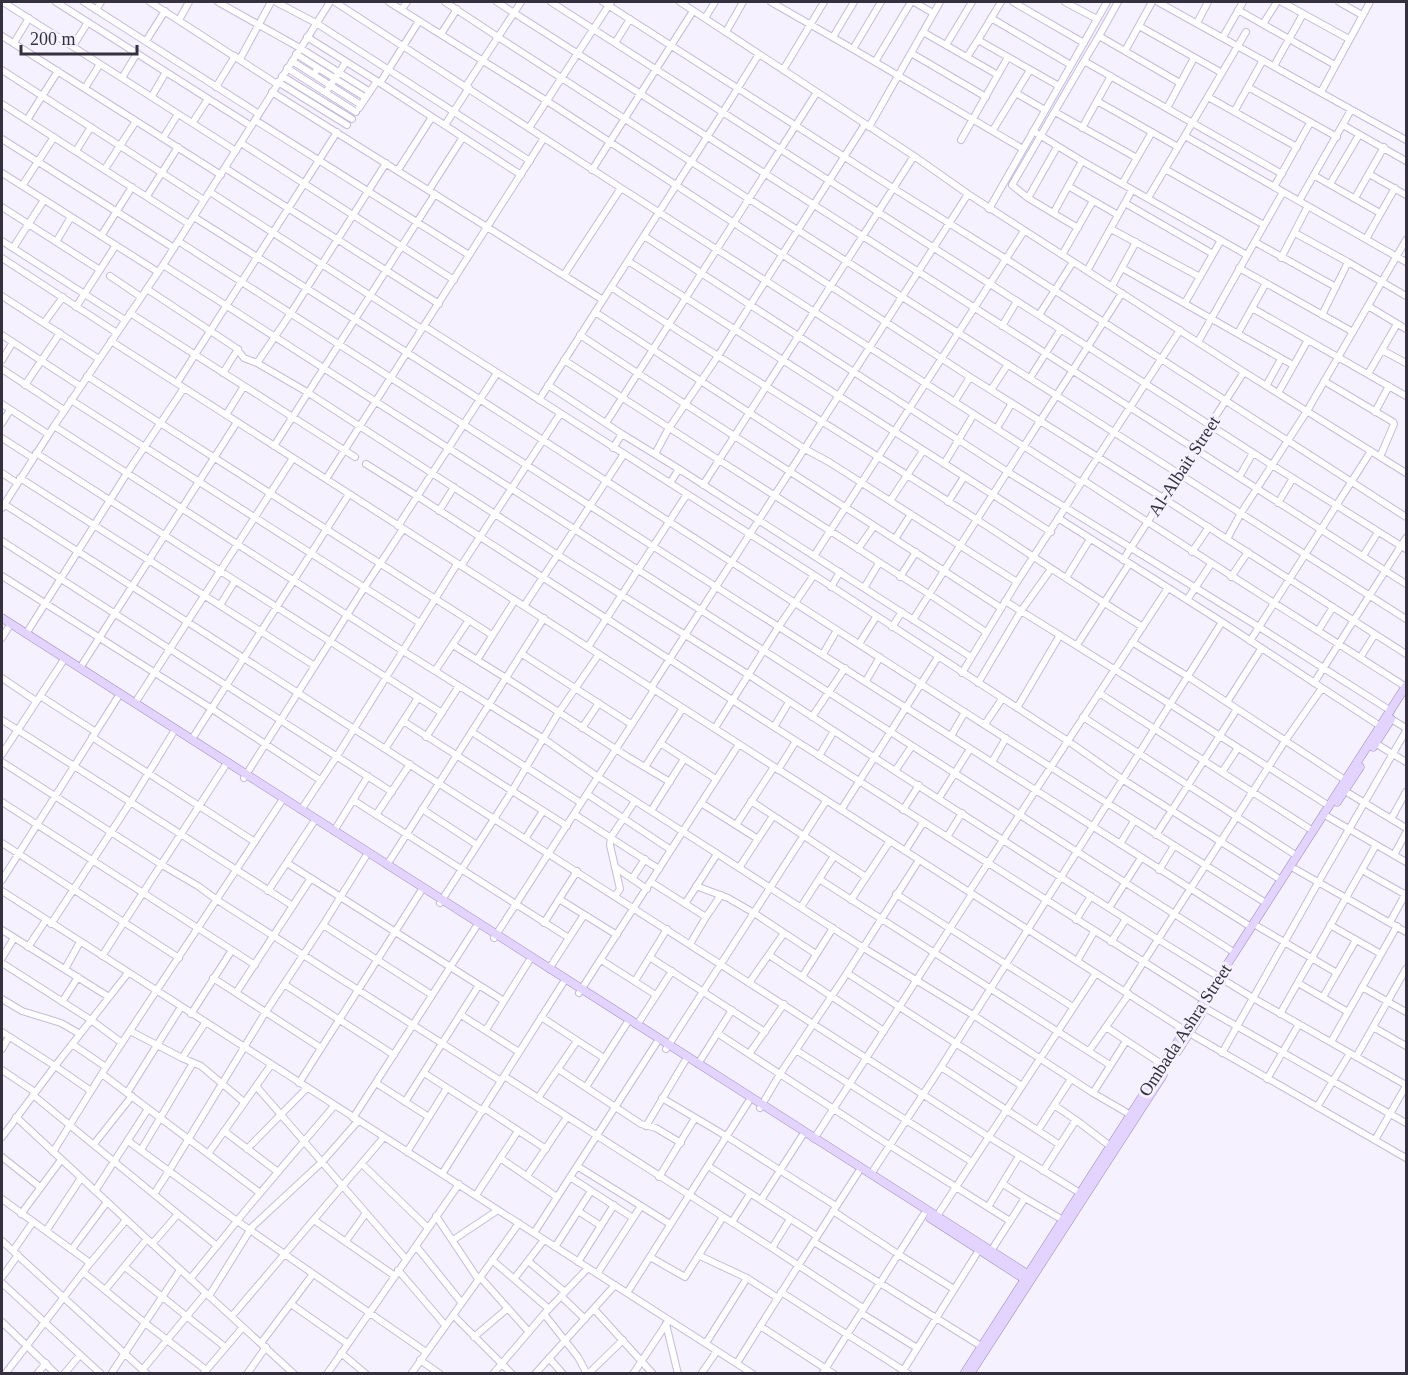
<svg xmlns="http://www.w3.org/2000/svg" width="1408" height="1375" viewBox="0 0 1408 1375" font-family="Georgia,serif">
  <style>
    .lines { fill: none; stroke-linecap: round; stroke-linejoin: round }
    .minor-casing { stroke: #c5bbdb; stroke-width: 8 }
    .major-casing { stroke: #98b; stroke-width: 9 }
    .minor { stroke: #fff; stroke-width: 6 }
    .major { stroke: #e3d4ff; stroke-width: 8 }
    .labels { text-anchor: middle; stroke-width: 6; stroke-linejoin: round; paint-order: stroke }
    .street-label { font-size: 18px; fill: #34303d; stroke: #f5f1ff }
  </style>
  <rect width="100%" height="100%" fill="#f5f1ff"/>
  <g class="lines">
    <defs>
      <path id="minor" d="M3 2 236 151
        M56 2 251 126
        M84 2 259 114
        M150 2 277 84
        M218 2 300 48 370 92
        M276 2 316 23 530 161
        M335 2 621 188 1081 483
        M389 2 547 101 970 377 1163 498 1406 654
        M445 2 498 37 749 199 1406 619
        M497 2 1406 584
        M551 2 1272 465 1406 549
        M603 2 893 188 1006 259 1406 517
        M771 2 853 49 1023 149
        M914 2 933 13
        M1013 2 1084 43
        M1065 2 1097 19
        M1118 2 1099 36 1180 83
        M1158 2 1406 140
        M1282 2 1349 39
        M1339 2 1362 15
        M402 9 407 2
        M96 10 101 2
        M1238 10 1335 65
        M705 18 715 2
        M991 18 1071 65
        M179 20 189 2
        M1197 23 1208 2
        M1263 24 1277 2
        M1139 26 1222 73
        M726 32 743 2
        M923 32 998 75
        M441 34 457 9
        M2 36 221 175
        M1099 36 1084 61 1282 174
        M307 37 380 83 521 175
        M833 37 854 2
        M1223 37 1243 2
        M978 40 1001 2
        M146 41 165 11
        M14 43 29 18
        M615 43 630 19
        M946 45 972 2
        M73 46 88 22
        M853 49 881 2
        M1125 51 1152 2
        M911 53 986 97
        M296 54 318 68 316 71
        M967 57 978 40 1059 86
        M240 59 271 2
        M292 61 361 105
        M875 62 911 2
        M1274 66 1303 14
        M287 68 356 112
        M318 68 366 98
        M2 70 204 200
        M783 70 824 2
        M282 76 352 119
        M122 78 137 53
        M278 82 347 125
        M380 83 419 21
        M466 86 521 2
        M216 87 235 56
        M1248 87 1337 137
        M85 88 100 64
        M328 89 346 62
        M272 92 603 300
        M1321 92 1370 2
        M1016 93 1045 110
        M152 96 166 72
        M1208 97 1297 147
        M1097 101 1178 147
        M2 104 189 224
        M359 108 377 81
        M1167 108 1194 58
        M1055 112 1137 158
        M1234 112 1263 60
        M27 120 58 71
        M255 120 469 255
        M193 122 208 99
        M445 125 469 88
        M1343 125 1406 161
        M869 127 940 2
        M529 128 611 2
        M1082 128 1111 76
        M993 130 1030 70
        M1033 131 1082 161 1247 255
        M1185 136 1406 262
        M163 138 178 114
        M2 139 174 248
        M961 140 1008 57
        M241 143 454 280
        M76 151 91 127
        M225 168 439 304
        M105 169 136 121
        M1165 169 1264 225
        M398 170 432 117
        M592 170 693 11
        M2 173 158 272
        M1369 174 1406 195
        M1315 176 1380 213
        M1122 184 1152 132
        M1330 184 1359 135
        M22 186 54 137
        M1068 186 1118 215
        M1274 187 1310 123
        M429 190 463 137
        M210 192 422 329
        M968 194 1244 372 1406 473
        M147 196 178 147
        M1028 198 1057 147
        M1148 198 1246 32
        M1355 198 1384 147
        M1299 201 1351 110
        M1125 203 1213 254
        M2 207 100 270
        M989 209 1107 2
        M1054 212 1082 161
        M194 217C553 443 906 679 1266 903
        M1078 228 1028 198 1012 185 1084 61
        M1111 229 1200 277
        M1295 233 1348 262 1406 296
        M101 236 132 187
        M644 236 1008 472 1259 627 1391 711
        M1366 239 1395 188
        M2 241 125 320
        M178 241 749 608 1251 927
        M56 242 71 217
        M1255 242 1336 287
        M13 248 44 200
        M1062 255 1093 201
        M2 258 117 333
        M1281 258 1308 206
        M628 261 1051 532
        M163 265 1235 953
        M1122 268 1293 365
        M1239 268 1353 332
        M1087 271 1132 190
        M564 275 621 188
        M110 276 141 297
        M1112 286 1136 242
        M611 287C732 367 857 442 979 521 1033 556 1087 593 1143 627
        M147 289 236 348 244 358 257 363 307 392 558 555 749 675 895 771 1159 940 1253 998 1406 1085
        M2 296 99 359
        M1185 303 1221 240
        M1368 306 1406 329
        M76 307 116 245
        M1252 308 1406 396
        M595 312 805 449 829 462 1017 582
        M130 313 355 457
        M1039 315 1073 262
        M1322 315 1348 262
        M44 323 63 297
        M424 326 814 575 1068 741 1122 779 1281 880
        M1002 326 1017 301
        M1238 333 1266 283
        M2 335 80 386
        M580 335C719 428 861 516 1001 608
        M111 341 1189 1033 1406 1158
        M1198 342 1283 192
        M1382 350 1406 363
        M2 360 13 342
        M564 360 719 460 929 594 986 632
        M257 363 291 313 386 163
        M2 369 64 410
        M223 373 238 349
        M1368 374 1397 324
        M87 376 160 423 492 635
        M1030 378 1061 329
        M1324 381 1393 422 1394 424 1380 457
        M177 383 337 132
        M25 385 60 333
        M548 385 622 434 679 469 971 657
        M1266 386 1281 359
        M991 390 1008 364
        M1278 393 1308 340
        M71 400 420 623
        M539 400 723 112 759 54
        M955 401 970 377
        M2 404 48 434
        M1375 412 1389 386
        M226 415 244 386
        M2 423 10 410
        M606 423 817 92
        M54 426 403 651 544 739 598 777 699 842 862 947 973 1015 1093 1093 1131 1115
        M997 428 1012 403
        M2 438 33 458
        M274 446 435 194
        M613 448 622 434
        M36 453 442 713
        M655 454 669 428 718 356 865 124
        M366 464 417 496 774 727 1204 1000
        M944 464 974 414
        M2 473 17 483
        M1239 477 1253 453
        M20 478 315 666
        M326 479 544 138
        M1083 480C1190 550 1298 618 1406 687
        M670 483 679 469
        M703 485 914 156
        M890 501 923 451
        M948 502 964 477
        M1278 503 1293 478
        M4 504 989 1137 1080 1193
        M2 508 54 426 163 265 330 2
        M439 511 454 487
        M1058 518 1222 622 1380 726
        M398 526 497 373
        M895 539 911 514
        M1227 539 1241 513 1307 411 1406 240
        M2 541 392 792
        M858 549 874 526
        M1192 552 1209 527
        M814 556 1024 231
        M1363 556 1378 532
        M1123 560 1244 372
        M461 566 560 414
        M2 576 212 709 320 780
        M900 577 916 552
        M1231 577 1248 552
        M1066 578 1090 539
        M831 587 840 572
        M864 588 879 563
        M1187 600 1211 564
        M1005 601 1170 704 1329 806
        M220 605 235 581
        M524 606 624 454
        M913 620C982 510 1053 402 1122 293
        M892 627 902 612
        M1318 631 1333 607
        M26 634 127 473 184 388
        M2 638 8 628
        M1250 641 1371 451
        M1132 642 1187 676 1345 780
        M859 644 876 617
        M453 645 506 678 628 757 670 782
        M1077 645 1129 564
        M588 647 687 494
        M522 654 631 724
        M823 654 837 630
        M1360 658 1375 634
        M477 660 515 600
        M80 668 237 422
        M435 671 469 620
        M962 673 1017 582 1180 330
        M2 678 36 701
        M866 681 880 657
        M978 683 1021 611 1051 569
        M1314 683 1406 538
        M651 688 968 194 914 156 680 2
        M1099 693 1313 831
        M40 696 96 732
        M1227 702 1261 649
        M135 703 293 458
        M1017 708 1060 635
        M812 717 845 668
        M1083 717 1297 856
        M1391 719 1406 728
        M2 720 293 906
        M403 721 567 826
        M985 724 1002 699
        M774 727 789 702
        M582 728 599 703
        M715 728 779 626 814 575
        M472 732 581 803
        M951 736 965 712
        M92 737 255 842
        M426 737 459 686
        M192 739 349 494
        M660 743 716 779
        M1375 743 1406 762
        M385 749 418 698
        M2 754 65 658
        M819 756 834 731
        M2 762 162 865 198 886 217 900 501 1081
        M992 762 1006 738
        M645 767 683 708
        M778 770 796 741
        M895 771 912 746
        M1222 772 1238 748
        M244 778 364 588 403 529
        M1345 791 1406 828
        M587 794 671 850
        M939 798 970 749
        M353 800 569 938
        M751 801 866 877
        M2 802 255 965
        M701 803 758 839
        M422 809 477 845
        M301 810 337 756 457 564
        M841 810 938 657
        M903 810 919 785
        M651 811 684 759
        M574 814 659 869
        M1323 814 1406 862
        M376 815 410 764
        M1391 819 1406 792
        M736 825 774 767
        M334 831 368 776
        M1156 835 1237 709
        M947 837 962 813
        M525 839 543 811
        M2 843 179 958
        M1120 844 1134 821
        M905 851 923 823
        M1394 855 1406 833
        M287 863 504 1001
        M387 865 544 618
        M615 867 647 889
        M739 868 773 816
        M1295 869 1406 932
        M1159 870 1174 846
        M1362 870 1406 895
        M632 879 645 859
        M819 879 1110 1065
        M2 880 118 697
        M651 882 706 917
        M696 886 728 898 754 913 816 954
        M2 891 753 1374
        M268 891 313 823
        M969 892 1168 588
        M896 894 1073 1007
        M615 896 620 889 610 845 611 837 635 801
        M559 899 617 935
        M851 900 890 841
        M440 903 512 791 559 712 599 654
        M685 904 717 854
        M801 907 834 856
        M1109 908 1141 858
        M1076 920 1091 896
        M1390 922 1406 893
        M544 923 577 871
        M51 924 130 803 173 733
        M323 925 432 995
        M1330 925 1381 954
        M1257 926 1337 973
        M2 930 109 997
        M494 938 654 690
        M1111 942 1126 919
        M690 944 706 917 721 895
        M28 947 46 920
        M769 955 884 1031
        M102 956 225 766
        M2 958 14 938
        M651 958 765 1032
        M601 960 656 995
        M1077 961 1094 932
        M2 963 91 1020 122 1043
        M65 969 80 942
        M549 969 584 915
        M847 973 1022 1086
        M802 977 833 928
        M213 978 321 1048
        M635 981 667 929
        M749 983 784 933
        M1298 983 1348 1012
        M284 984 394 1055
        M1362 987 1406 1012
        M1125 991 1285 741 1322 688
        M236 993 311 878
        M579 993 739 744
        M1323 997 1356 940
        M2 999 22 1011 61 1023 80 1034
        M62 1002 78 977
        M1205 1008 1406 1123
        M191 1014 232 950
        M1280 1014 1376 845
        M461 1015 519 1052
        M541 1017 604 1058
        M637 1025 672 971
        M1106 1027 1163 1065
        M1373 1027 1406 1046
        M486 1030 529 961
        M130 1031 182 1058 201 1066 244 1102
        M2 1032 55 1066 91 1091
        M717 1033 889 1145 1010 1221
        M1331 1042 1397 926
        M72 1044 106 1067
        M2 1049 9 1037
        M666 1049 826 801
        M796 1050 972 1162
        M1089 1051 1129 994
        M1222 1053 1319 881 1406 731
        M749 1054 784 1004
        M1356 1057 1406 969
        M182 1058 205 1023
        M698 1064 732 1010
        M941 1067 1060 1145
        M558 1069 641 1124 656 1128 681 1143
        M2 1070 35 1092
        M424 1073 483 1111
        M102 1074 260 1193
        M504 1076 772 1248 863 1308
        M1267 1079 1299 1024
        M299 1083 421 891
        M376 1083 429 1117
        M256 1086 406 1259
        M586 1087 627 1023
        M127 1093 181 1007
        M1093 1093 1126 1041
        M33 1095 217 1246
        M538 1098 577 1041
        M662 1098 726 1136 836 1206
        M405 1102 479 985
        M1054 1105 1076 1120 1110 1146
        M1317 1107 1350 1053
        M484 1108 546 1149
        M760 1108 780 1074 847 973 919 860
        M16 1117 147 1239 294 1374
        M353 1118 476 927
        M646 1126 685 1061
        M1038 1130 1071 1079
        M224 1131 278 1172
        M2 1137 55 1066 128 973
        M814 1139 972 894
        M1375 1140 1406 1086
        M128 1141 237 1221 426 1352
        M94 1144 132 1096
        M247 1149 307 1088
        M141 1150 193 1063
        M53 1152 106 1067 281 802
        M407 1152 447 1088
        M208 1154 271 1065
        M2 1157 40 1187
        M500 1158 557 1197
        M362 1164 428 1228
        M577 1166 670 1224
        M708 1166 817 1236
        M1043 1171 1076 1120
        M442 1174 563 983
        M871 1174 941 1067 1222 622
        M527 1176 567 1117
        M570 1177 633 1218
        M659 1177 695 1118
        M1003 1184 1025 1198 1063 1220
        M95 1191 148 1109
        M154 1194 169 1171 265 1013 323 925 366 856
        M476 1195 518 1131
        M2 1199 90 1263
        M761 1200 802 1136
        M988 1207 1019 1156
        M578 1211 601 1226
        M833 1211 898 1254 954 1289
        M21 1214 61 1160
        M436 1216 478 1279
        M937 1216 1096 973
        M314 1220 395 1276
        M732 1222 750 1194
        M46 1231 81 1178
        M534 1233 659 1039
        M453 1240 498 1210
        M2 1241 147 1374
        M346 1241 366 1213
        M814 1242 981 1346
        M152 1244 178 1214
        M416 1246 461 1302
        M555 1247 591 1191
        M772 1248 790 1219
        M72 1249 107 1202
        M13 1251 33 1222
        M991 1251 1025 1198
        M700 1256 747 1278 778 1298
        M650 1257 685 1277 723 1217
        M492 1260 549 1309
        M528 1261 565 1292
        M578 1262 614 1205
        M125 1267 225 1347
        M398 1270 445 1325
        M83 1272 145 1323 206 1370
        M597 1274 641 1206
        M2 1277 18 1255
        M480 1277 529 1332
        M190 1279 250 1205 334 1106
        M514 1279 544 1240
        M2 1283 101 1374
        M105 1290 147 1239
        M781 1292 909 1374
        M627 1293 749 1101
        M209 1296 252 1227 322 1162 358 1121
        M561 1296 585 1319
        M291 1304 348 1344
        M594 1309 653 1374
        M861 1313 917 1348
        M544 1314 578 1357 587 1374
        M453 1315 512 1374
        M232 1316 384 1137
        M2 1322 56 1374
        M666 1324 678 1374
        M760 1326 834 1374
        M474 1337 508 1308
        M261 1343 313 1274
        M706 1343 747 1278
        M341 1353 366 1374
        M549 1358 563 1374
        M420 1360 440 1374
        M737 1363 798 1266 861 1168
        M143 1369 206 1293
        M5 1374 87 1267 126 1220
        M37 1374 46 1363
        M64 1374 80 1355
        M111 1374 180 1270
        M203 1374 243 1327
        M247 1374 266 1347
        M327 1374 459 1184
        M411 1374 519 1223
        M493 1374 544 1314 588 1268
        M535 1374 615 1285
        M588 1374 623 1340
        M633 1374 669 1320
        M701 1374 717 1351
        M822 1374 924 1214
        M901 1374 979 1250"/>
      <path id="major" d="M2 618 1032 1277
        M1373 747 1391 719
        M1337 802 1360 767
        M1177 1052 1201 1014
        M930 1218 1029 1282
        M964 1374 1406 686
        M970 1374 1163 1075"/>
    </defs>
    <use href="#minor" class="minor-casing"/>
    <use href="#major" class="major-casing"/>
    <use href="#minor" class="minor"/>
    <use href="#major" class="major"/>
  </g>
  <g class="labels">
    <g class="street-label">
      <text transform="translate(1184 466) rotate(-57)" y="6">Al-Albait Street</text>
      <text transform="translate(1185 1030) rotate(-57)" y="6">Ombada Ashra Street</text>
    </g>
  </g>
  <rect width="1408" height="1375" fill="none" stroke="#34303d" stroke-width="6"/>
  <path d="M21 45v9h116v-9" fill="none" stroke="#34303d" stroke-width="3"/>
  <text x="30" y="45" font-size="18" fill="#34303d" stroke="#f5f1ff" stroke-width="4.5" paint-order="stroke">200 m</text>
</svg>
